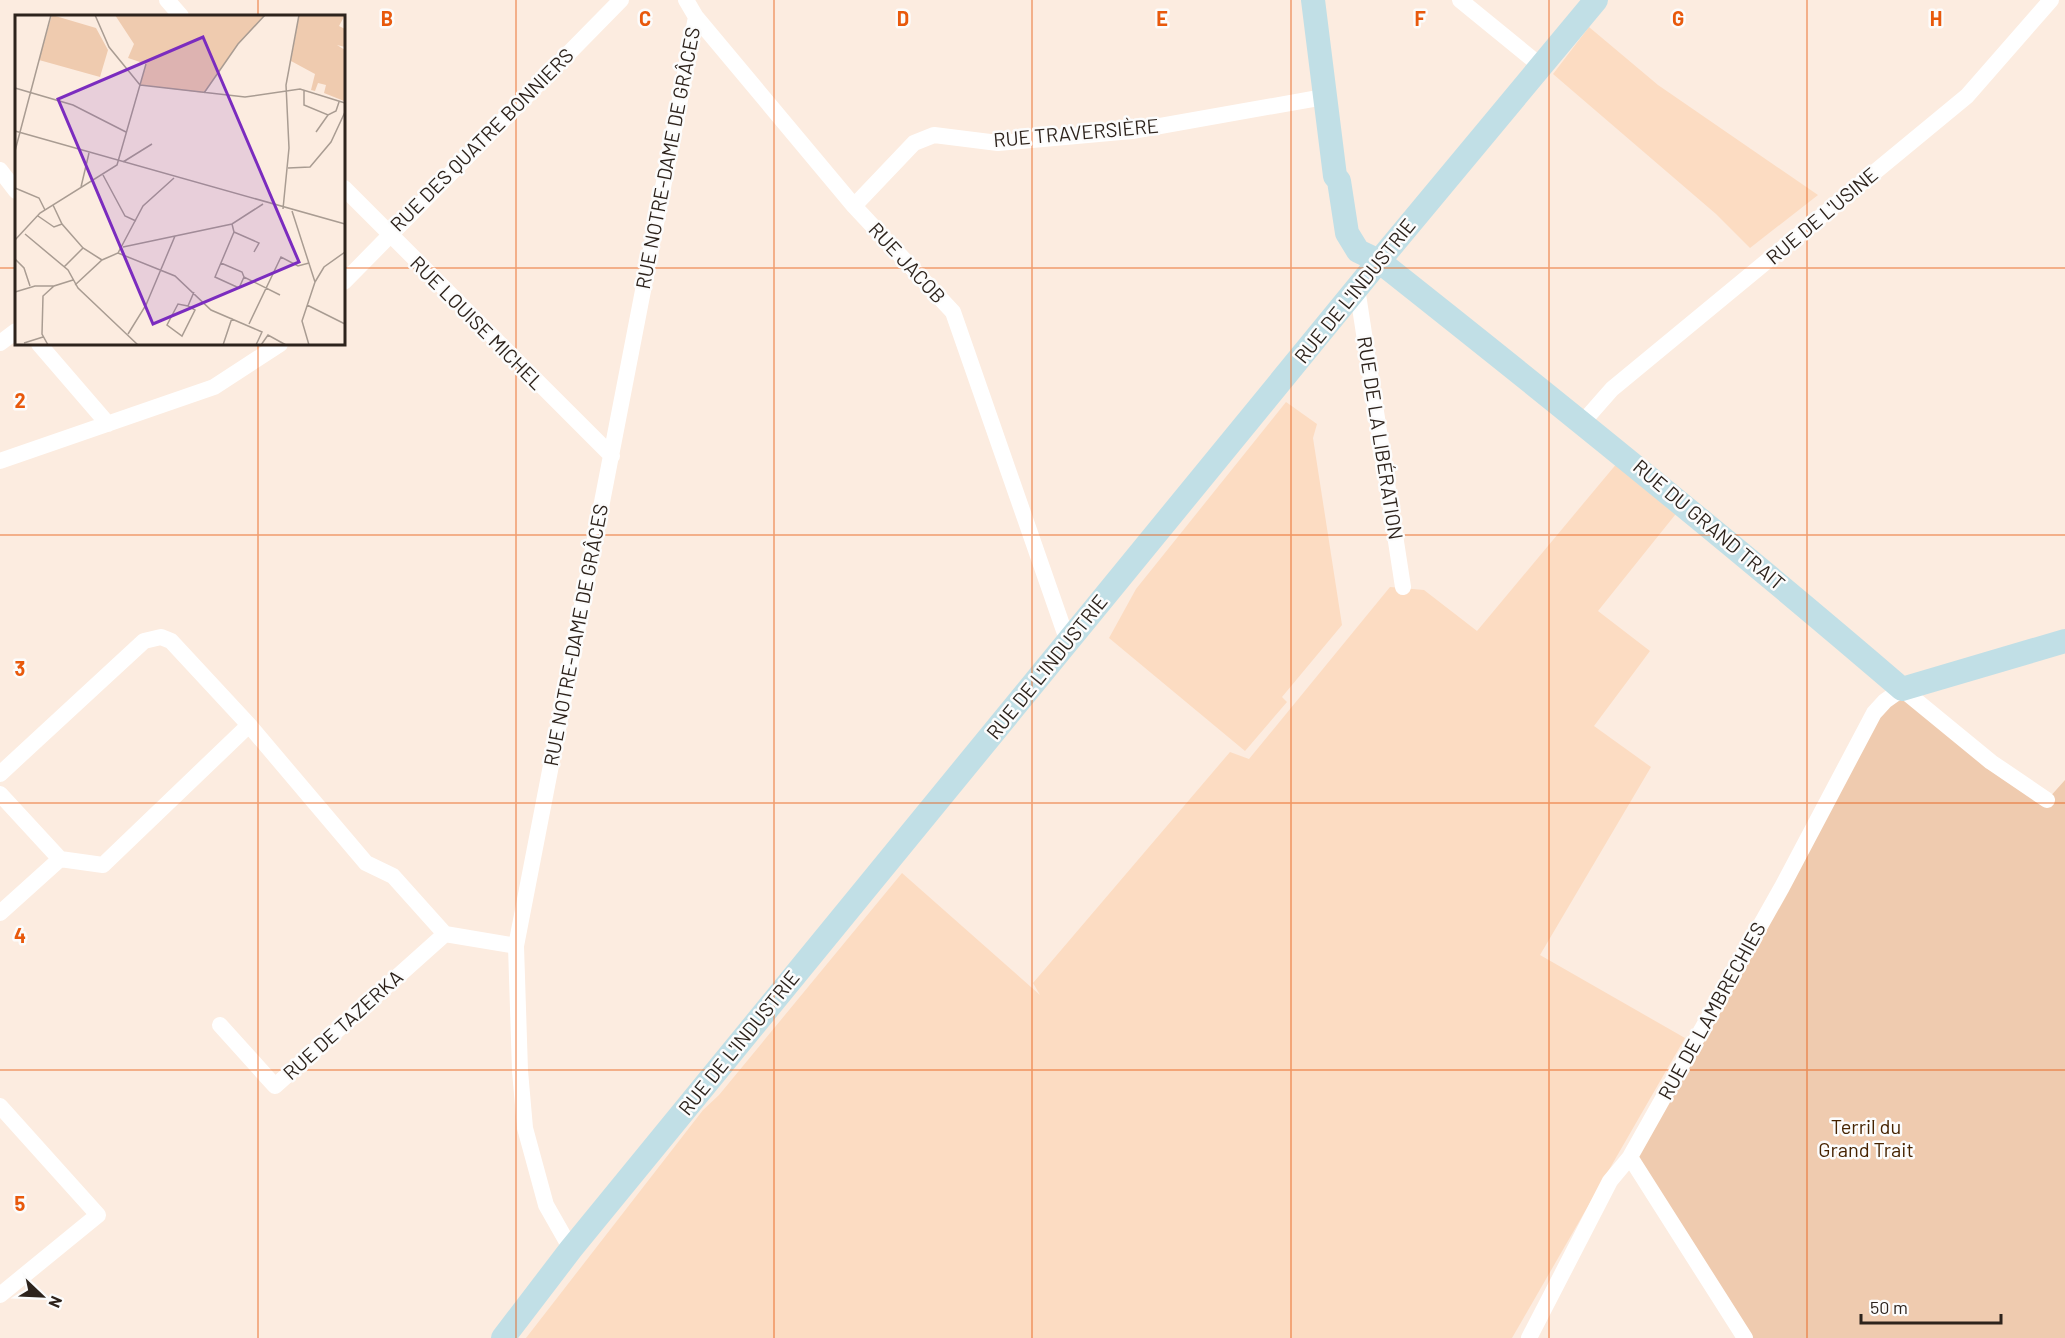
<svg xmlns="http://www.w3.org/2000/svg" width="2065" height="1338" viewBox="0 0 2065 1338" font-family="Barlow,sans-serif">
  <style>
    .built { fill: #fcdcc2 }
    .green { fill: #efcbaf }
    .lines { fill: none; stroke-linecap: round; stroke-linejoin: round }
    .street { stroke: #fff; stroke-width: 16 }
    .secondary { stroke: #c1dfe6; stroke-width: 24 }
    .grid { fill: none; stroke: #e8590c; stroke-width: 1.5; stroke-opacity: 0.55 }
    .labels { text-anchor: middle; stroke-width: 5; stroke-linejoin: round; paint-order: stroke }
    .street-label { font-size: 20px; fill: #2d231c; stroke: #fcfcfc }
    .park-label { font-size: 20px; fill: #462300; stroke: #fcfcfc }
    .inset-road { fill: none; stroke: #a99c92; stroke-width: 1.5 }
    .view { fill: #7b2cbf; fill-opacity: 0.15; stroke: #7b2cbf; stroke-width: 3 }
    .inset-edge { fill: none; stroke: #2d231c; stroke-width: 3 }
    .grid-label { font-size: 20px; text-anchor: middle; font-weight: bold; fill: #e8590c; stroke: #fcfcfc; stroke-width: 5; stroke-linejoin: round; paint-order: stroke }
  </style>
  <rect width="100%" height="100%" fill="#fcece0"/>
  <path class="built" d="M1589 27 1658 85 1818 195 1750 248 1716 214 1553 74Z
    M1286 402 1317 424 1313 438 1342 625 1282 697 1287 702 1245 751 1109 638 1136 589Z
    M1618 462 1679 510 1598 611 1650 651 1594 726 1651 767 1540 955 1685 1038 1512 1338H526L703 1110 719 1095 902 873 1040 995 1033 983 1230 752 1249 759 1390 587 1424 590 1477 631Z"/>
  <path class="green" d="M1902 689 2048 799 2065 780V1338H1745L1630 1157 1874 713Z"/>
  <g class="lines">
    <path class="street" d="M167 0 181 16
      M686 0 696 17 854 206 953 312 1068 642
      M1460 0 1542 67
      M0 170 16 191
      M344 188 612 456
      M854 206 914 143 934 135 998 143 1132 131 1324 97
      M344 282 621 0
      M1357 288 1403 587
      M0 343 16 331
      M39 344 108 424
      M1583 422 1612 389 1967 96 2051 0
      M0 461 214 387 280 344
      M0 774 144 641 161 637 171 641 249 725 366 863 393 876 445 934 516 946
      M0 794 60 859 0 913
      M60 859 103 865 249 725
      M220 1025 275 1086 445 934
      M0 1106 98 1215 0 1295
      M1630 1157 1745 1338
      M571 1249 546 1205 525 1128 520 1071 516 946 696 17
      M1529 1338 1610 1181 1630 1157 1782 887 1874 713 1885 701 1902 689 1991 762 2047 800"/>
    <path class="secondary" d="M1313 0 1335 176 1339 181 1347 233 1358 251 1379 261C1556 401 1731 542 1902 689L2065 641
      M503 1338 571 1249 1379 261 1596 0"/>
  </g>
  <path class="grid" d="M258 0V16M516 0V1338M774 0V1338M1032 0V1338M1291 0V1338M1549 0V1338M1807 0V1338M0 268H16M344 268H2065M258 344V1338M0 535H2065M0 803H2065M0 1070H2065"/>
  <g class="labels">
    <g class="street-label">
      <text transform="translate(1076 133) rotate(-5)" y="7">RUE TRAVERSIÈRE</text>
      <text transform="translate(482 140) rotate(-45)" y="7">RUE DES QUATRE BONNIERS</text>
      <text transform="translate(668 158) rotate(-79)" y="7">RUE NOTRE-DAME DE GRÂCES</text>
      <text transform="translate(1822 216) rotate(-40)" y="7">RUE DE L'USINE</text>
      <text transform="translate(907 263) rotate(47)" y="7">RUE JACOB</text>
      <text transform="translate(1355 291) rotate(-51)" y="7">RUE DE L'INDUSTRIE</text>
      <text transform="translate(477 323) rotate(45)" y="7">RUE LOUISE MICHEL</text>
      <text transform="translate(1380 438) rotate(81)" y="7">RUE DE LA LIBÉRATION</text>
      <text transform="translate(1709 525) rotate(40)" y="7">RUE DU GRAND TRAIT</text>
      <text transform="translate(576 635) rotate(-79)" y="7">RUE NOTRE-DAME DE GRÂCES</text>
      <text transform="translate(1047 667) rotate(-51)" y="7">RUE DE L'INDUSTRIE</text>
      <text transform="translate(1712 1011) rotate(-61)" y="7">RUE DE LAMBRECHIES</text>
      <text transform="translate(343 1025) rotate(-42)" y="7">RUE DE TAZERKA</text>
      <text transform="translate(739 1043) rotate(-51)" y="7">RUE DE L'INDUSTRIE</text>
    </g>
    <g class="park-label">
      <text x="1866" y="1134">Terril du<tspan x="1866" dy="23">Grand Trait</tspan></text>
    </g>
  </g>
  <g transform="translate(15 15)">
    <rect width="330" height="330" fill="#fcece0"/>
    <path d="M37 0 81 13 93 35 85 62 24 45ZM100 0H250L223 29 189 78 125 70 131 49 113 43 119 29ZM284 0H330L324 11 330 14V32L322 30 330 35 329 86 309 78 311 70 303 68 300 76 296 75 300 59 276 46Z" fill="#efcbaf"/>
    <path class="inset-road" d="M80 0 94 32 125 70M125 70 230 82 285 74 330 88M0 73 58 90 111 117M289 75V90L313 100 321 96 324 87M189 78 223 29 250 0M0 116 330 209M301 117 313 100M0 136 36 0M108 147 137 129M273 153 295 152 316 127 330 97M88 160 110 201 121 206M66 172 74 138M0 173 24 183 30 195M38 190 47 209 68 233 87 245M268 194 274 133 271 70 284 0M277 196 300 267 287 306 294 330M23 201 39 212 47 209M217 209 219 217 200 262 224 273 229 262 265 280M219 217 244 228 239 237M10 219 53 255 63 273 123 330M0 225 25 198 102 150 131 49M108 232 217 209 248 189M103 238 160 261 196 295 247 317 241 330M0 244 9 253 15 271M206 248 227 257 229 262M49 252 68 233M300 267 309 252 330 237M60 270 87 245 103 238 128 191 159 163M0 277 20 271H39M292 290 330 309M173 291 163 289 152 310 167 321 180 295 173 291 179 277M234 309 266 242 283 251 294 248M113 319 131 290 160 221M9 328 28 322M33 330 27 319 28 281 39 271 58 265M208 330 217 303M246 330 253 320 271 330"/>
    <path class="view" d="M188 22 284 247 138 309 43 84Z"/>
    <rect width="330" height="330" class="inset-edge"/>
  </g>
  <g class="grid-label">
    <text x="387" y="26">B</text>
    <text x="645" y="26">C</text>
    <text x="903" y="26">D</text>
    <text x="1162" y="26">E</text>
    <text x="1420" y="26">F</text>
    <text x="1678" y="26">G</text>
    <text x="1936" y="26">H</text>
    <text x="20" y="408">2</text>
    <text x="20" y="676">3</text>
    <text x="20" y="943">4</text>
    <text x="20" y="1211">5</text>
  </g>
  <g transform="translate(42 1296) rotate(113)" stroke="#fcfcfc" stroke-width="4.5" paint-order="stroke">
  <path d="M0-4.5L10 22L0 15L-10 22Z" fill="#2d231c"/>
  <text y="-9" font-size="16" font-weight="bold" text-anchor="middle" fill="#2d231c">N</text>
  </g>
  <path d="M1861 1314v9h140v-9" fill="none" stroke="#2d231c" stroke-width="3"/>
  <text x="1870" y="1314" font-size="18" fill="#2d231c" stroke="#fcfcfc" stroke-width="4.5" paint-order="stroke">50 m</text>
</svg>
